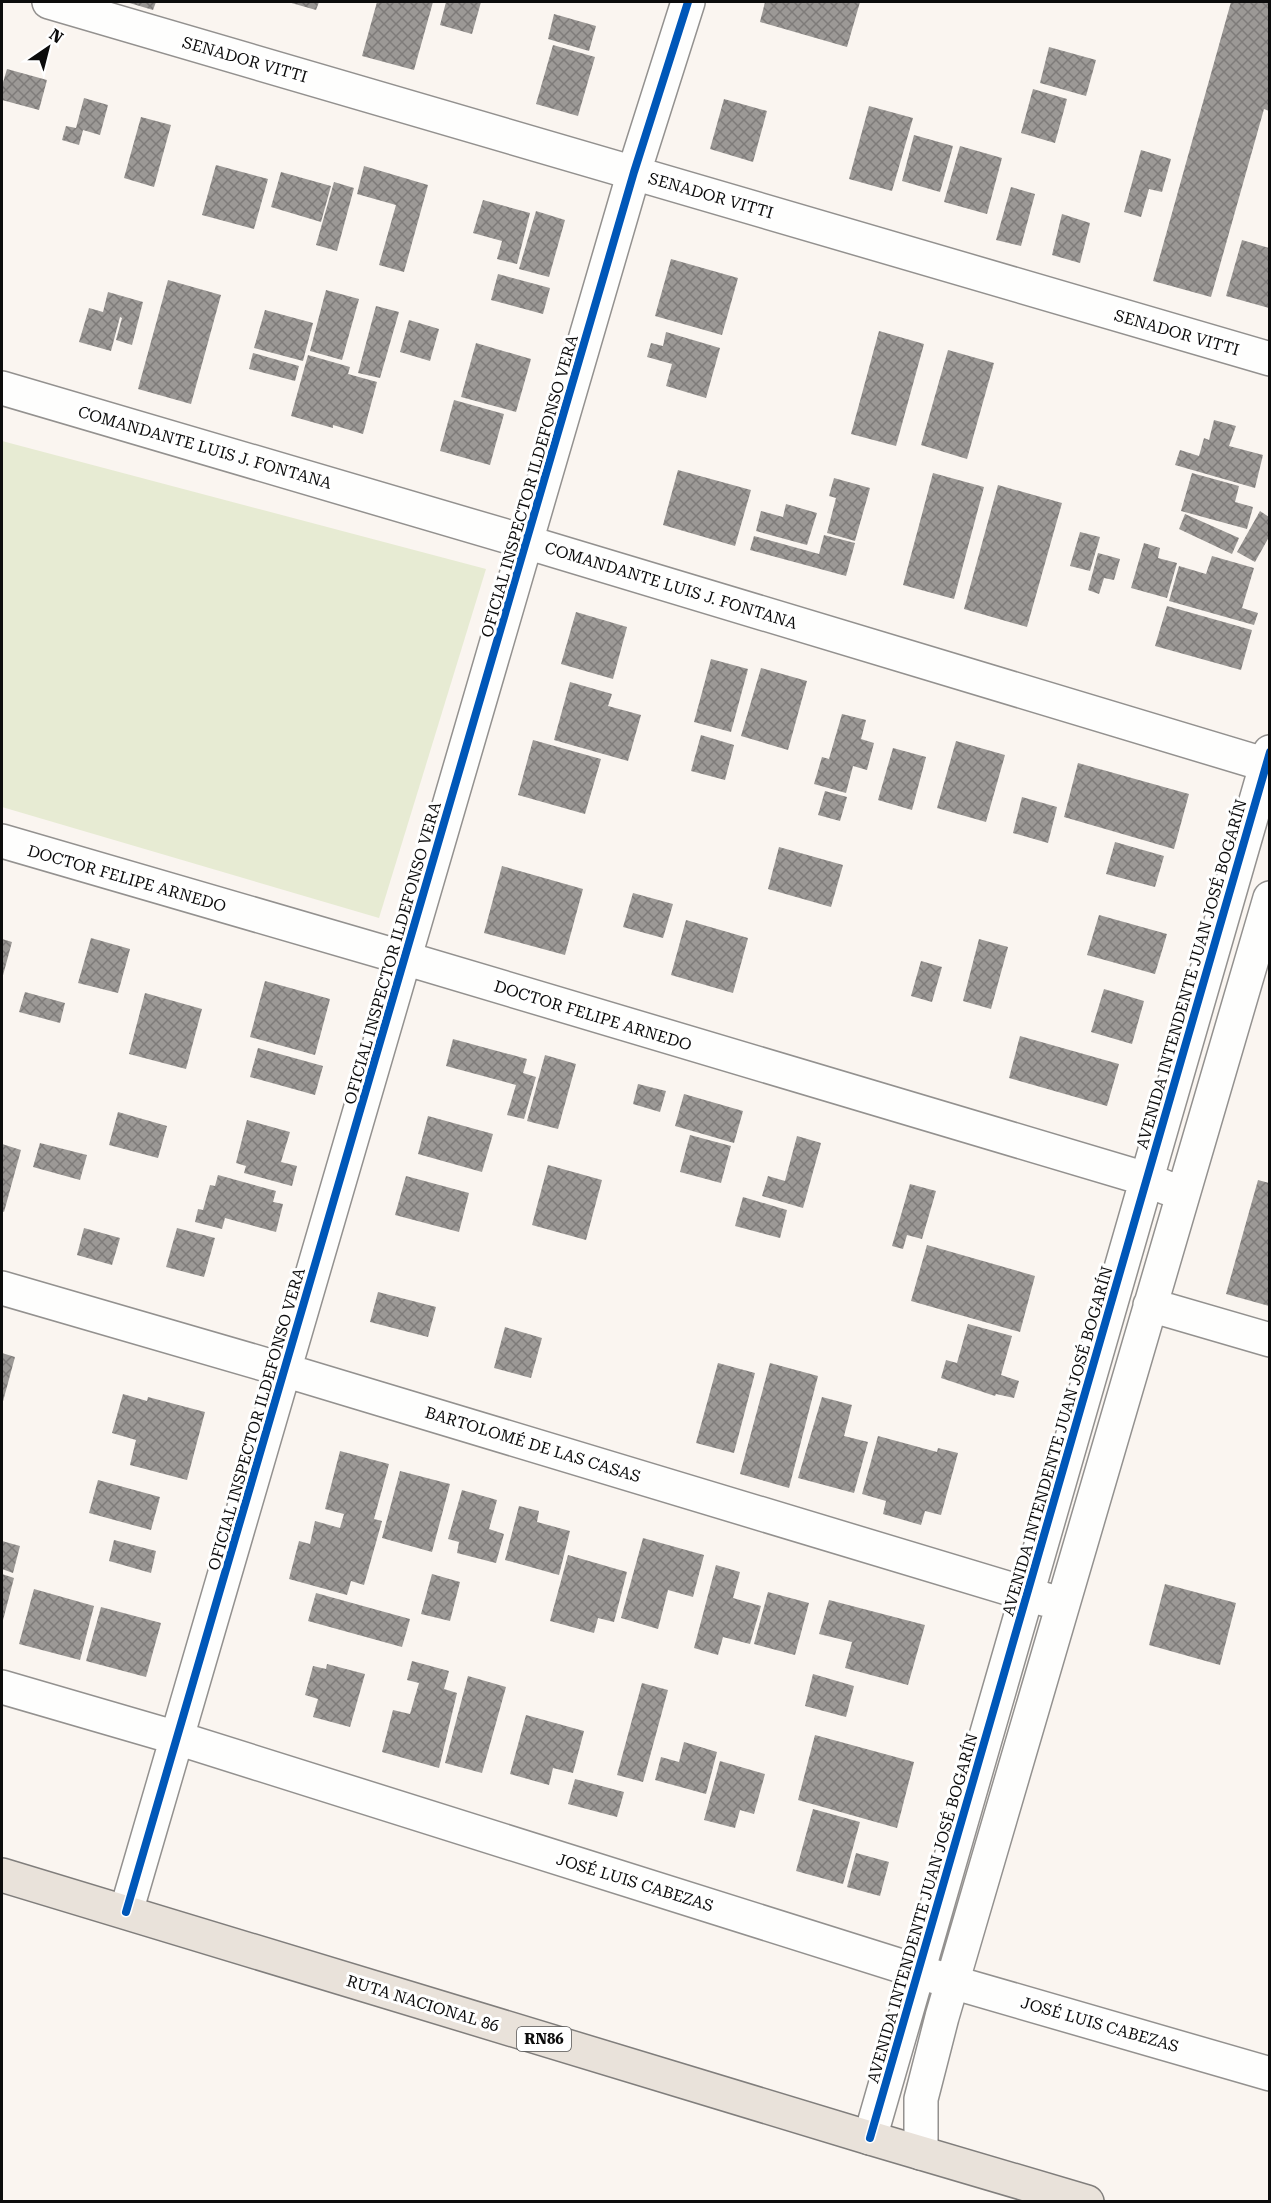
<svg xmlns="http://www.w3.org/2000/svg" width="1271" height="2203" viewBox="0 0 1271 2203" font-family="'Roboto Serif',serif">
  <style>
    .park { fill: #e7ebd3 }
    .building { fill: url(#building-cross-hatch) }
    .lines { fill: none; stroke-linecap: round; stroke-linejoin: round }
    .minor-casing { stroke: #93918f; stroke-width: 36 }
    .major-casing { stroke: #807e7c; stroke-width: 36 }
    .minor { stroke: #fefefd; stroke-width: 33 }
    .major { stroke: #e9e2da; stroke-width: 33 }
    .cycleway-casing { stroke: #fff; stroke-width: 11 }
    .cycleway { stroke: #0057b8; stroke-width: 8 }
    .labels { text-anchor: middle; stroke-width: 6; stroke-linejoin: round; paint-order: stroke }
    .shield { fill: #fff; stroke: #555; stroke-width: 1.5 }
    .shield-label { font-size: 15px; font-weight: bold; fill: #0c0c0c }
    .street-label { font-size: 16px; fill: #0c0c0c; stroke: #fff }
  </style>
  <defs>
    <pattern id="building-cross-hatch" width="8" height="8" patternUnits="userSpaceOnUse" patternTransform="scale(1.5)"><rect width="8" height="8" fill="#9c9996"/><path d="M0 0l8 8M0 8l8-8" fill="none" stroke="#7e7b79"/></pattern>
  </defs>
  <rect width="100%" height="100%" fill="#faf5f0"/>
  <path class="park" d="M2 441 486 569 379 918 2 807Z"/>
  <path class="building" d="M126 2H156L153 10Z
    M288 2H319L316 10Z
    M377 2H433L414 70 362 56Z
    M446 2H481L472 34 440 25Z
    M765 2H860L847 47 760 22Z
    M1231 2H1269V111L1264 109 1211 297 1153 281Z
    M554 14 596 26 589 51 548 39Z
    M553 45 595 57 578 116 536 104Z
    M1049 47 1096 60 1086 96 1040 83Z
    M7 69 47 80 39 110 2 100V86Z
    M1033 89 1067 99 1055 143 1021 133Z
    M84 98 108 105 100 135 83 130 79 145 62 140 66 126 76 128Z
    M724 99 767 111 753 162 710 149Z
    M869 106 913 118 892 191 849 179Z
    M141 117 171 125 154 187 124 178Z
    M914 135 953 146 940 192 902 181Z
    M960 146 1002 158 987 214 944 202Z
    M1141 150 1171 159 1162 192 1149 189 1141 217 1124 212Z
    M216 165 268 179 254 229 202 215Z
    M364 166 428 185 404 272 379 265 396 205 357 194Z
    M281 172 331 186 321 222 271 207Z
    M334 182 354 188 337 251 316 245Z
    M1011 187 1035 194 1021 246 996 240Z
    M483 200 530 213 517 264 497 259 502 241 473 233Z
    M536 211 565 220 549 277 519 269Z
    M1062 214 1090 223 1080 263 1052 255Z
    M1242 240 1269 248V308L1226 296Z
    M671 259 738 278 722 335 655 316Z
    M498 274 550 288 543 314 491 300Z
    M168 280 221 295 191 404 138 389Z
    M326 290 359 299 342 360 310 351Z
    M108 292 143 302 132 345 116 340 122 318 120 317 111 351 79 342 89 308 103 312Z
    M376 306 399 312 380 378 358 373Z
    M265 310 313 323 303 361 254 348Z
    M409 320 439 329 430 361 400 352Z
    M879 331 924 344 896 446 851 434Z
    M666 332 720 348 706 398 666 386 672 364 647 357 651 343 663 346Z
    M476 343 531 359 516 412 461 397Z
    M948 350 994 363 967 459 921 445Z
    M253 353 299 366 295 381 249 369Z
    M308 355 350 367 348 374 377 382 363 434 333 425V428L291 416Z
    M454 400 504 414 490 465 440 451Z
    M1214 420 1236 426 1229 446 1263 455 1255 488 1175 465 1180 450 1199 456 1204 438 1209 440Z
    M678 470 751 490 735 546 663 525Z
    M933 473 984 487 954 599 903 585Z
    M1192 473 1239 486 1235 502 1253 507 1247 529 1181 511Z
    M834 478 870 488 855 541 827 533 836 498 829 496Z
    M998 485 1062 503 1027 627 964 609Z
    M786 504 817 513 807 545 756 531 761 511 783 517Z
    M1260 511 1269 517V537L1255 562 1237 552Z
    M1185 514 1239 538 1232 554 1179 529Z
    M1080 532 1100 537 1090 571 1070 566Z
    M824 535 855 543 846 576 750 550 754 536 819 554Z
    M1144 543 1160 548 1158 558 1177 563 1167 598 1131 588Z
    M1098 553 1120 559 1114 580 1104 578 1099 594 1088 590Z
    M1212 556 1254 568 1242 608 1258 613 1254 625 1169 601 1179 566 1206 574Z
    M1167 606 1252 630 1241 670 1155 646Z
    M576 612 627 627 613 679 561 664Z
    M711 659 748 669 731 732 694 722Z
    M761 668 807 681 788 750 741 736Z
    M570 682 612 694 608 706 641 715 628 761 554 740Z
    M842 714 866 720 861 739 874 743 867 770 853 766 846 793 814 784 822 757 829 759Z
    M701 735 734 745 725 780 691 771Z
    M533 740 601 759 585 814 518 795Z
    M956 741 1005 755 986 822 937 808Z
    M893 748 926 757 912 810 878 800Z
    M1078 763 1189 794 1174 849 1064 817Z
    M825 791 847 797 840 821 818 815Z
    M1022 797 1057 807 1048 843 1013 833Z
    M1115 842 1164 856 1155 887 1106 874Z
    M779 847 843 865 831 907 768 889Z
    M502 866 583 889 565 955 484 933Z
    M633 893 673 904 663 938 623 927Z
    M1099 915 1167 934 1155 974 1087 955Z
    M686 920 748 938 733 993 671 975Z
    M91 938 130 949 118 993 78 983Z
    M2 939 12 942 2 979Z
    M979 939 1008 947 991 1009 963 1001Z
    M921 961 942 967 932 1002 911 996Z
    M265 981 330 999 315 1055 250 1037Z
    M1104 989 1144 1001 1132 1044 1091 1032Z
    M25 992 65 1003 60 1023 19 1012Z
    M145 993 202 1009 186 1069 129 1054Z
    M1020 1036 1119 1064 1107 1106 1009 1078Z
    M453 1039 527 1059 523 1073 536 1077 524 1119 507 1115 516 1085 446 1066Z
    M258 1048 323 1066 315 1095 250 1077Z
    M545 1055 576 1064 558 1129 527 1121Z
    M638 1084 666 1091 660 1112 633 1104Z
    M684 1094 743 1111 734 1143 675 1126Z
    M118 1112 167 1126 158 1158 109 1145Z
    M428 1116 493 1134 482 1172 418 1154Z
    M247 1120 290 1132 281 1162 297 1166 292 1186 244 1173 246 1166 236 1163Z
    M690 1135 731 1146 721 1183 680 1172Z
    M797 1136 821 1143 803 1208 762 1196 768 1176 785 1181Z
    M40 1143 87 1155 80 1180 33 1167Z
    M2 1144 21 1150 4 1212 2 1211Z
    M548 1165 602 1180 586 1240 532 1225Z
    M218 1175 276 1191 273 1202 283 1204 276 1232 225 1218 222 1229 195 1222 198 1209 203 1210 210 1185 215 1186Z
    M406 1176 469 1193 459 1232 395 1215Z
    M1258 1180 1269 1183V1306L1226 1294Z
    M910 1184 936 1191 922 1239 907 1235 903 1249 892 1246Z
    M743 1197 787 1210 780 1238 735 1226Z
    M84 1228 120 1238 112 1265 77 1255Z
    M177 1228 215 1238 204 1277 166 1267Z
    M927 1245 1035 1276 1020 1332 911 1301Z
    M378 1292 436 1307 428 1337 370 1322Z
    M968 1324 1012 1336 1001 1375 1019 1381 1014 1398 996 1394 995 1396 941 1378 946 1360 957 1363Z
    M505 1327 542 1338 531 1378 494 1368Z
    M2 1353 15 1357 2 1405Z
    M718 1363 755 1373 734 1453 696 1443Z
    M770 1363 818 1376 789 1488 740 1474Z
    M123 1394 147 1401 148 1397 205 1412 187 1480 130 1465 136 1440 112 1433Z
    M822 1397 852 1405 844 1436 868 1442 854 1493 798 1478Z
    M878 1436 937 1452 938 1448 958 1453 941 1515 925 1511 921 1525 883 1514 886 1501 862 1494Z
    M340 1451 389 1464 374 1519 382 1521 364 1585 351 1581 347 1595 289 1579 299 1541 310 1544 315 1521 340 1528 344 1514 325 1509Z
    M400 1471 450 1484 432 1552 382 1538Z
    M98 1480 160 1497 151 1530 89 1513Z
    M462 1490 497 1500 489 1529 504 1534 496 1563 457 1553 459 1542 448 1539Z
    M519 1506 539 1511 537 1522 570 1531 559 1575 505 1560Z
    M643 1538 704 1555 693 1597 668 1590 658 1629 621 1618Z
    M114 1540 156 1551 151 1573 109 1561Z
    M2 1541 20 1546 13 1573 2 1569Z
    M568 1555 627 1572 614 1622 598 1618 594 1633 550 1621Z
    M716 1565 740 1572 733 1598 761 1606 750 1644 723 1637 718 1655 694 1648Z
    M2 1574 14 1578 2 1624Z
    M432 1574 460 1582 450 1621 421 1614Z
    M1165 1584 1236 1603 1220 1665 1149 1645Z
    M34 1589 94 1606 80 1660 19 1644Z
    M768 1592 809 1603 795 1655 754 1644Z
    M316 1593 410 1619 402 1647 308 1621Z
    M829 1600 925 1625 908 1685 845 1668 852 1642 819 1634Z
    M101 1607 161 1623 146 1677 86 1661Z
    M412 1661 449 1671 444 1689 457 1693 439 1768 382 1752 393 1710 410 1714 419 1683 407 1680Z
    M327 1664 365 1674 350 1727 313 1717 318 1699 305 1695 313 1666 326 1669Z
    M813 1674 854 1686 846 1717 805 1706Z
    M468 1676 506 1687 482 1773 445 1763Z
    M642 1683 668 1690 643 1782 617 1775Z
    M526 1715 584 1731 573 1773 553 1768 549 1785 510 1774Z
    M815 1735 914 1762 897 1828 798 1800Z
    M684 1742 717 1752 706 1794 655 1780 661 1757 679 1762Z
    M720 1761 765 1774 754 1814 740 1810 735 1828 704 1820Z
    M575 1779 624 1792 617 1817 568 1804Z
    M813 1809 860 1822 843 1884 796 1871Z
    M856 1853 889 1862 880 1896 847 1887Z"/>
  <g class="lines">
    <defs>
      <path id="minor" d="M49 2 1270 359
        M2 388 526 542 1270 766
        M2 841 404 958 1146 1179 1167 1188
        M2 1288 284 1370 1047 1600
        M1150 1305 1270 1340
        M2 1687 177 1738 952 1982 1270 2074
        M126 1912 634 172 688 2
        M870 2138 1270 752
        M921 2153V2099L942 2017 1270 898"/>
      <path id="major" d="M2 1875 870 2138 1087 2202"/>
    </defs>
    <use href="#minor" class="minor-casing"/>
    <use href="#major" class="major-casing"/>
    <use href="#minor" class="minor"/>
    <use href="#major" class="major"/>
    <defs>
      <path id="cycleway" d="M126 1912 634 172 688 2
        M870 2138 1270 752"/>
    </defs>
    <use href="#cycleway" class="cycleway-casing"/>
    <use href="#cycleway" class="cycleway"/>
  </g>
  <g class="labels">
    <rect class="shield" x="517" y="2027" width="54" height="24" rx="4.5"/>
    <g class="shield-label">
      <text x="544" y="2044">RN86</text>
    </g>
    <g class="street-label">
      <text transform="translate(245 59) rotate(16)" y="6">SENADOR VITTI</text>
      <text transform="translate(711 195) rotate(16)" y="6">SENADOR VITTI</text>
      <text transform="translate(1177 332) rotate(16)" y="6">SENADOR VITTI</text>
      <text transform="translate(205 447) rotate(16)" y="6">COMANDANTE LUIS J. FONTANA</text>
      <text transform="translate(529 486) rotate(-74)" y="6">OFICIAL INSPECTOR ILDEFONSO VERA</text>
      <text transform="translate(671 585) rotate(17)" y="6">COMANDANTE LUIS J. FONTANA</text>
      <text transform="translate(127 878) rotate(16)" y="6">DOCTOR FELIPE ARNEDO</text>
      <text transform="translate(392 953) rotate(-74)" y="6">OFICIAL INSPECTOR ILDEFONSO VERA</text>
      <text transform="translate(1191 974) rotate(-74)" y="6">AVENIDA INTENDENTE JUAN JOSÉ BOGARÍN</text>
      <text transform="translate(593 1015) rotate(17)" y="6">DOCTOR FELIPE ARNEDO</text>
      <text transform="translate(256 1419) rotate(-74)" y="6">OFICIAL INSPECTOR ILDEFONSO VERA</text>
      <text transform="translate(1057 1441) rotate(-74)" y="6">AVENIDA INTENDENTE JUAN JOSÉ BOGARÍN</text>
      <text transform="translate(533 1444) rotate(17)" y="6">BARTOLOMÉ DE LAS CASAS</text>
      <text transform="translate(635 1882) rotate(17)" y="6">JOSÉ LUIS CABEZAS</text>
      <text transform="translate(922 1908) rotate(-74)" y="6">AVENIDA INTENDENTE JUAN JOSÉ BOGARÍN</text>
      <text transform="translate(423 2003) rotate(17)" y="6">RUTA NACIONAL 86</text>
      <text transform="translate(1100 2024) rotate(16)" y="6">JOSÉ LUIS CABEZAS</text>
    </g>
  </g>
  <rect width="1271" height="2203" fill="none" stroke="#0c0c0c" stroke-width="6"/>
  <g transform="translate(48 48) rotate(35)" stroke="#ffffff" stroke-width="4.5" paint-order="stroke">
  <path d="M0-4.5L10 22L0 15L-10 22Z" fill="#0c0c0c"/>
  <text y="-9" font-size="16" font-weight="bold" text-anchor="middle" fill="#0c0c0c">N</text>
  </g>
</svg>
